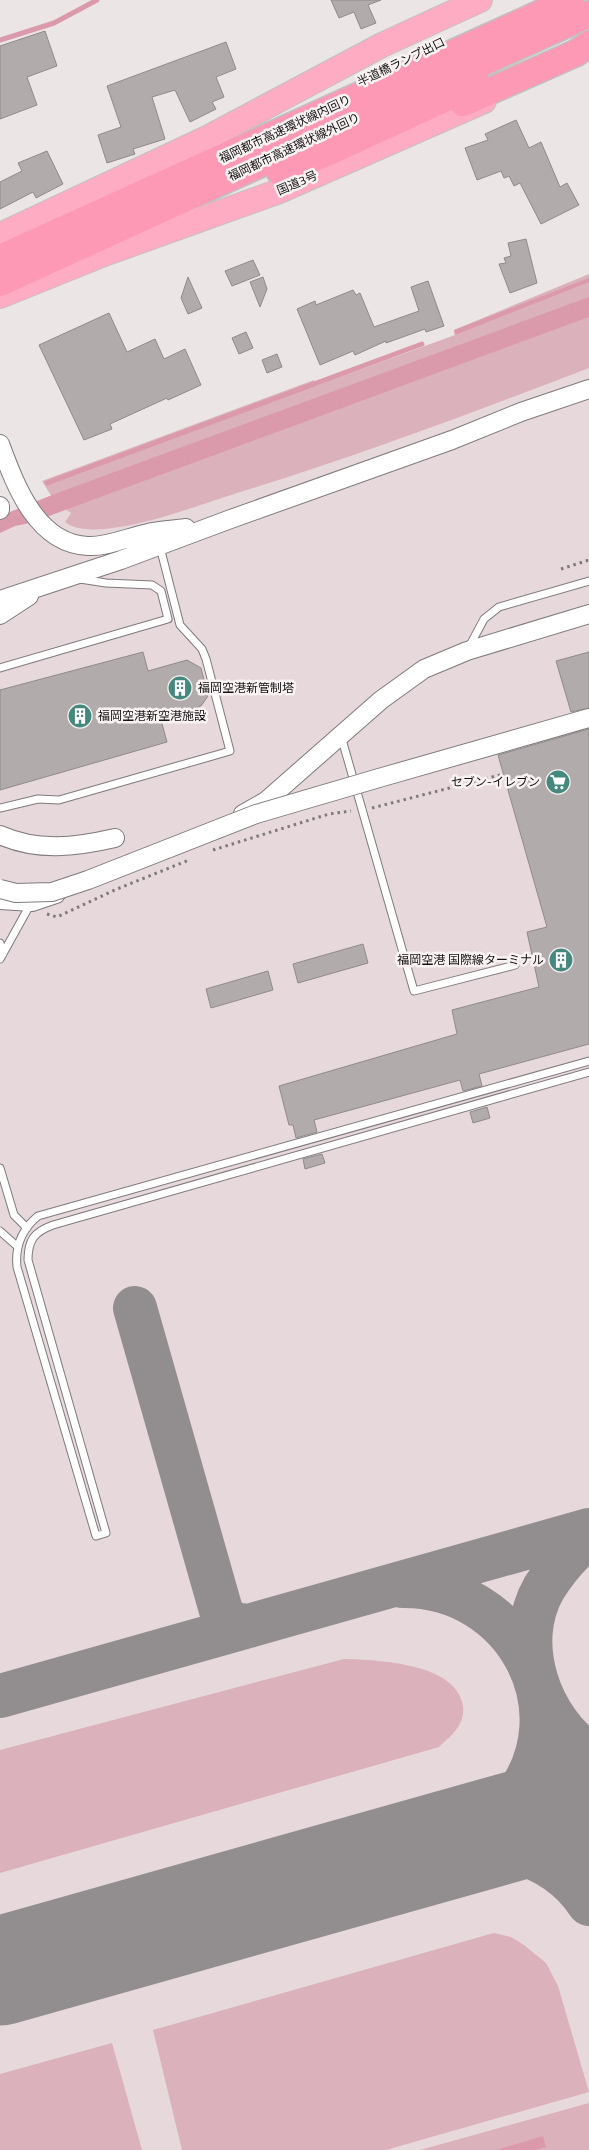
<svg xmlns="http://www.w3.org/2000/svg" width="589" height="2150" viewBox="0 0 589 2150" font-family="'Titillium Web','Noto Sans JP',sans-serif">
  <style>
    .built { fill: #e6d8db }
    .green { fill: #dbb1bb }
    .water { fill: #db9aab }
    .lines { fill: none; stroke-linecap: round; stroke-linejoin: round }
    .stream { stroke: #db9aab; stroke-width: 5 }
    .taxiway { stroke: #928d8e; stroke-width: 44 }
    .runway { stroke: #928d8e; stroke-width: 109 }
    .building { fill: #b1abac; stroke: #908a8c }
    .service-casing { stroke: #7f7a7b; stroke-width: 9 }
    .tertiary-casing { stroke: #7f7a7b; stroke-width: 20 }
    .trunk-casing { stroke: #c2c1c2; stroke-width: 26 }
    .motorway-casing { stroke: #c2c1c2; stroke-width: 29 }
    .path { stroke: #7e7a7b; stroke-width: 3; stroke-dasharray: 2.5 4; stroke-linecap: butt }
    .service { stroke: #fff; stroke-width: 7 }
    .tertiary { stroke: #fff; stroke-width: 18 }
    .trunk { stroke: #feacc4; stroke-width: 24 }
    .motorway { stroke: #fd98b5; stroke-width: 26 }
    .tertiary-bridge-casing { stroke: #7f7a7b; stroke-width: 20; stroke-linecap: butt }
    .tertiary-bridge { stroke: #fff; stroke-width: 18 }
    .labels { text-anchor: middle; stroke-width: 5; stroke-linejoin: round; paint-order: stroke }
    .street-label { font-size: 12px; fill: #141213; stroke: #f8f2f3 }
    .poi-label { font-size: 12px; fill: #141213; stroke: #f8f2f3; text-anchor: start }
  </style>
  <rect width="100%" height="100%" fill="#ebe5e6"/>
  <path class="built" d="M589 313V2150H0V530Z"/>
  <path class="green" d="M589 274V368C474 412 358 456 240 492 196 506 151 524 105 529 93 530 75 530 65 522L71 513 55 502 42 481 314 380 315 386 455 335 454 330Z
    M344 1659C378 1660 457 1663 463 1706 465 1725 452 1735 439 1747L0 1873V1750Z
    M494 1933 511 1937 524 1945 546 1963 558 1986 589 2092 386 2150H182L153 2030Z
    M112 2043 142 2150H0V2074Z
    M589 2103V2150H420Z"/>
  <path class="water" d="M589 278V282L455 335 454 330Z
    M589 297V317L30 523 15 526 0 533V516L52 495Z
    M543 2136 546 2147 535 2150H496Z"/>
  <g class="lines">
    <path class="stream" d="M0 40 54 23 97 0
      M47 483 422 344"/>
    <path class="taxiway" d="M135 1308 222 1614 233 1624 249 1626
      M589 1537C571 1551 556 1569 544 1588 512 1644 540 1720 589 1754
      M403 1586C514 1585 583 1709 514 1799 499 1819 478 1831 457 1842
      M0 1696 589 1530
      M545 1714 589 1870
      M457 1842C507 1844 560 1859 589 1904"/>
    <path class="runway" d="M0 1971 589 1805"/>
  </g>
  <path class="building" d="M331 0H381L368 5 376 23 361 29 354 12 339 18Z
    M45 31 57 66 27 77 37 105 0 119V46Z
    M226 42 236 69 216 77 224 97 212 102 216 109 190 122 175 90 152 97 165 139 133 149 135 154 107 163 98 135 121 127 107 86Z
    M516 120 529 148 541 142 560 187 567 183 579 205 541 224 520 183 514 186 509 176 504 178 501 171 477 180 465 148 488 140 485 134Z
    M47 151 63 184 36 198 33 192 0 209V182L22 171 18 163Z
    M526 239 537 283 510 293 499 264 506 263 504 258 511 256 508 243Z
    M253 260 260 275 232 286 225 271Z
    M188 277 202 308 188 314 181 298Z
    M263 277 267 289 260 307 250 282Z
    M428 281 444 326 426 332 425 329 386 343V341L355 355 353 351 320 365 297 309 315 301 316 305 353 290 356 295 360 293 374 327 419 311 411 287Z
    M109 313 127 352 155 339 164 359 185 349 201 385 168 400 167 398 110 424 112 429 84 440 39 345Z
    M246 332 253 348 239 354 232 338Z
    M277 354 282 367 267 373 262 360Z
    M143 652 148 671 187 660 201 668 208 696 201 706 161 720 167 742 0 790V690Z
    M589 652V708L571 712 556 661Z
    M589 729V1044L479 1074 482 1086 463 1091 460 1080 314 1120 317 1132 296 1138 293 1125H289L279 1086 457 1034 452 1010 539 987 527 932 547 927 498 755Z
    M363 944 368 963 298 983 293 964Z
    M268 971 273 990 211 1008 206 989Z
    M487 1107 490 1118 473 1123 470 1112Z
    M322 1154 325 1163 305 1169 303 1159Z"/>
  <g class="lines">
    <defs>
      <path id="service" d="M469 647 484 619 499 607 589 581
        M0 668 168 619 161 591 152 585 106 583 80 579
        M341 736 414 991 515 965
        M0 808 38 799 59 800 230 751 206 659 202 649 180 625 160 547
        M0 943 3 954
        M0 959 31 903
        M589 1061 38 1216C22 1229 15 1247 17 1267L96 1536 106 1533 28 1260C28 1240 34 1232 53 1225L589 1072
        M0 1168 14 1215 27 1228
        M0 1231 18 1247"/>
      <path id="tertiary" d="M0 444C15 484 36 544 88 546 108 547 128 537 148 533 160 530 173 530 186 528
        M0 506V510
        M0 600 121 560 228 520 452 440 521 412 589 389
        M0 615 29 596
        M379 778 589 718
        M243 814 266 801 381 700 424 669 467 651 589 614
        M0 835C38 852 76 847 115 838
        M0 900 32 902 56 894"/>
      <path id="trunk" d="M0 235 209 137 382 45 480 0
        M0 296 104 254 277 192 484 101"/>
      <path id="motorway" d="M463 103 576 53 589 44
        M280 172 329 152 477 84
        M0 258 570 0
        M0 283 589 14"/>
    </defs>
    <use href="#service" class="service-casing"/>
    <use href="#tertiary" class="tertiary-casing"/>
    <use href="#trunk" class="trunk-casing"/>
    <use href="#motorway" class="motorway-casing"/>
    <path class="path" d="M561 569 589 560
      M372 808 500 775
      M213 850 329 814 351 811
      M47 914 57 917 117 889 189 860"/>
    <use href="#service" class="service"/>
    <use href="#tertiary" class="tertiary"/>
    <use href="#trunk" class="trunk"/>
    <use href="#motorway" class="motorway"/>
    <defs>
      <path id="tertiary-bridge" d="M0 889 16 893 52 892 88 880 256 814 379 778"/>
    </defs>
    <use href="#tertiary-bridge" class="tertiary-bridge-casing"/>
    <use href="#tertiary-bridge" class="tertiary-bridge"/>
  </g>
  <defs>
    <symbol id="building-disc" viewBox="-11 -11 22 22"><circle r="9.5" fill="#45897e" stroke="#f8f2f3"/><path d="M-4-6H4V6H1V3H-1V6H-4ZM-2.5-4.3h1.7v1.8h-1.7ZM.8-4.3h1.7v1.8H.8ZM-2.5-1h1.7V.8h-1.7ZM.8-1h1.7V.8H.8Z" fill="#fff"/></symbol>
    <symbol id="supermarket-disc" viewBox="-11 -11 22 22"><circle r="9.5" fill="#45897e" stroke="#f8f2f3"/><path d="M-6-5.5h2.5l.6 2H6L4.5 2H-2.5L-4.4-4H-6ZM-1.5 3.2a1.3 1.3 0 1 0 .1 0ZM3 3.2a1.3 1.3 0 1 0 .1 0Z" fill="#fff"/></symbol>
  </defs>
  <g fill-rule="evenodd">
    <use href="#building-disc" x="166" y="674" width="28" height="28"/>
    <use href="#building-disc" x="66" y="702" width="28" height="28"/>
    <use href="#supermarket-disc" x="544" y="768" width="28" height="28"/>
    <use href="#building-disc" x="547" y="946" width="28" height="28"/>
  </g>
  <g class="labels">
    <g class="street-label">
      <text transform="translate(401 62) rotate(-26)" y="4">半道橋ランプ出口</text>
      <text transform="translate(285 129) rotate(-25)" y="4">福岡都市高速環状線内回り</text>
      <text transform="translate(294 147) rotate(-25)" y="4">福岡都市高速環状線外回り</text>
      <text transform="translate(297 183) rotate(-23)" y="4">国道3号</text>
    </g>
    <g class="poi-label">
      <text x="198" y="692">福岡空港新管制塔</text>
      <text x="98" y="720">福岡空港新空港施設</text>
      <text x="540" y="786" text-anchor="end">セブン-イレブン</text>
      <text x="544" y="964" text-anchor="end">福岡空港 国際線ターミナル</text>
    </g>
  </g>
</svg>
